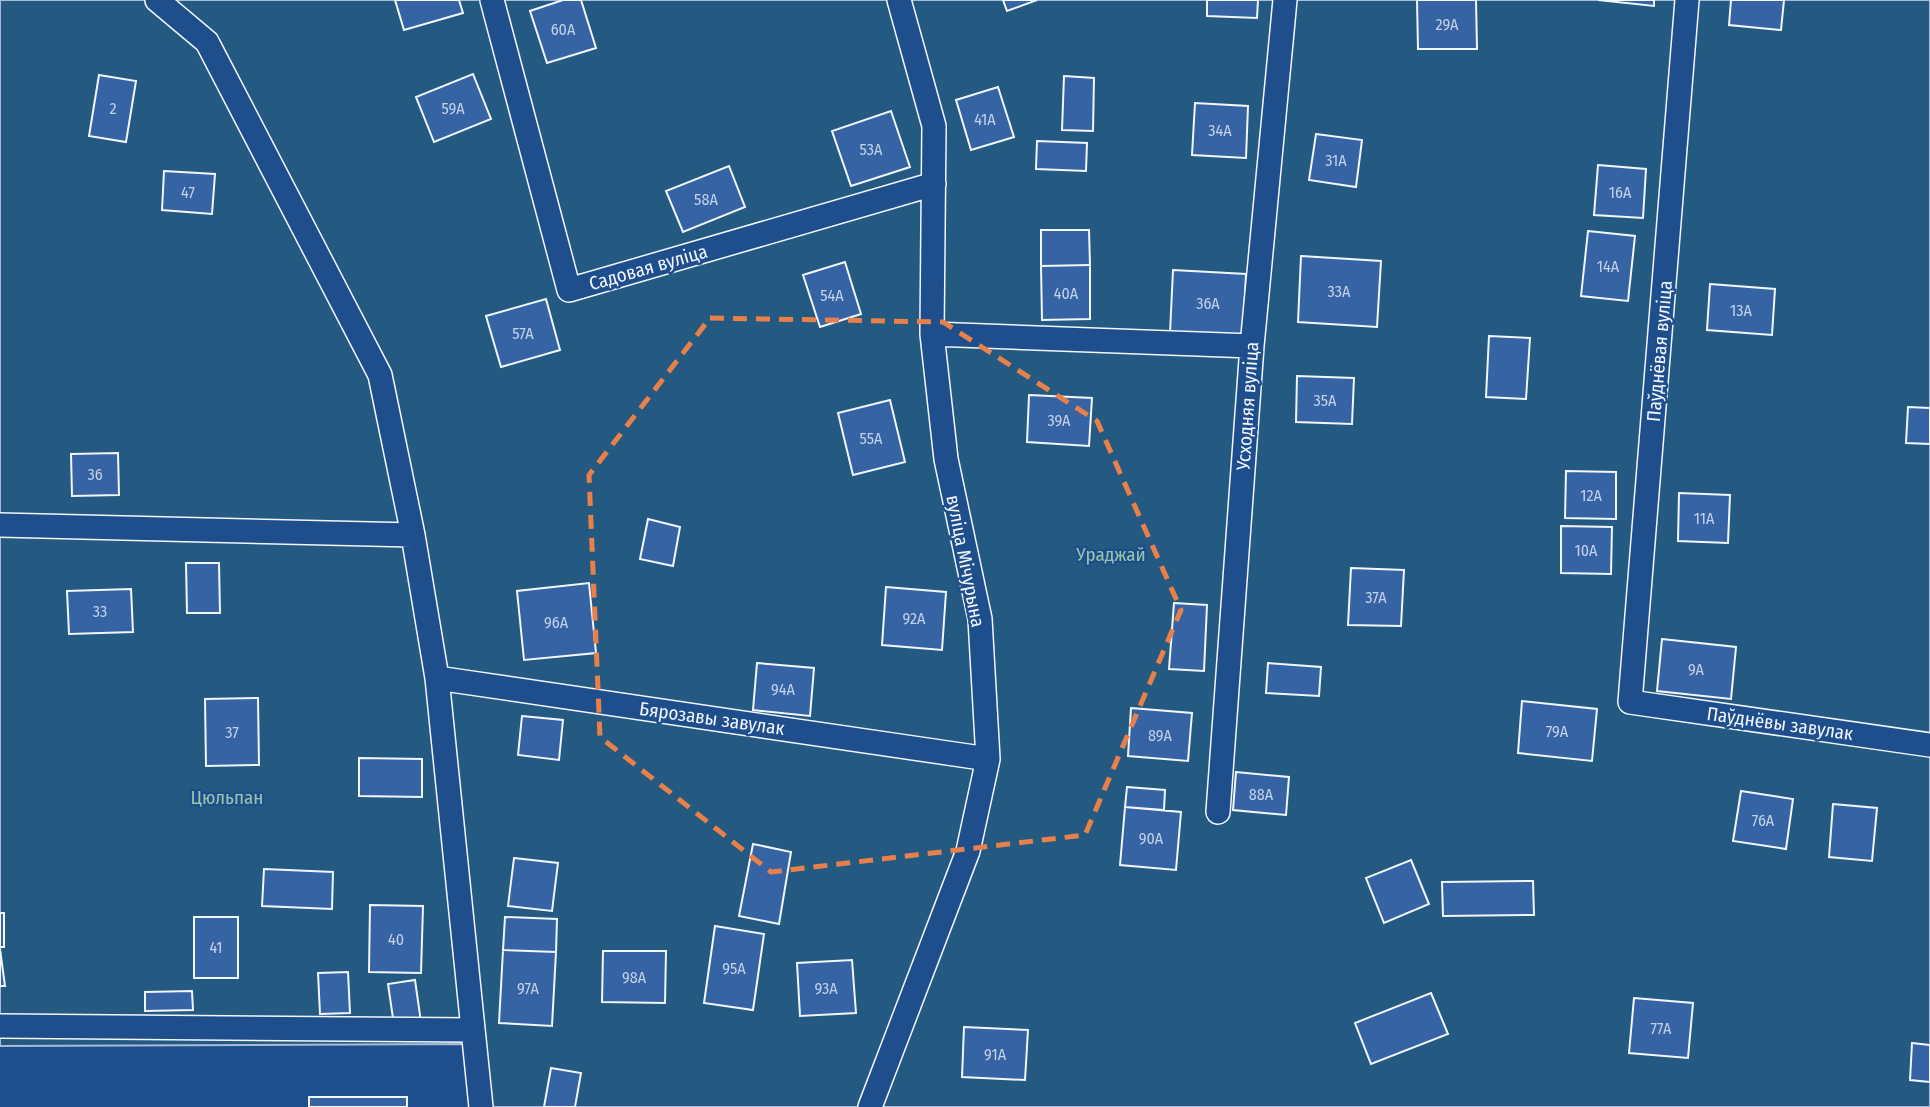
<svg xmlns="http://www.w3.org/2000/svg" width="1930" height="1107" viewBox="0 0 1930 1107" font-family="'Fira Sans Condensed',sans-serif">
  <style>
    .green { fill: #245a82; stroke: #a8bbd7; stroke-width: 2 }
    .building { fill: #3563a3; stroke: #f2f6ff; stroke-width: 2 }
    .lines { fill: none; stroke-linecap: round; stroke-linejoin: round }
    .lane-casing { stroke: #f2f6ff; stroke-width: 26 }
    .lane { stroke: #1f4e8c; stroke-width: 23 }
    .marked { fill: none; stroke: #ea8049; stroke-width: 5; stroke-dasharray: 14 9; stroke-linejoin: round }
    .labels { text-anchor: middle; stroke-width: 5; stroke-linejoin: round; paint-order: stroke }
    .number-label { font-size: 16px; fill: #c3d1e8 }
    .street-label { font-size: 19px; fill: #f2f6ff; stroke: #1f4e8c }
    .park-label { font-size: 19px; fill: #97c8a6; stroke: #1f4e8c }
  </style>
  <rect width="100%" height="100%" fill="#1f4e8c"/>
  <path class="green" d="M0 0H1930V1107H472L465 1044 0 1046Z"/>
  <path class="building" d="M395 0H459L463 13 404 30Z
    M563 0H581L596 48 547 63 530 11Z
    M1003 0H1037L1007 11Z
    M1207 0H1258L1257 18 1207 16Z
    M1417 0H1476L1477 49H1418Z
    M1598 0H1654V6Z
    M1731 0H1784L1781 30 1729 25Z
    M473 74 491 119 434 142 416 97Z
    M99 75 136 81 126 142 89 136Z
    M1064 76 1094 78 1093 131 1062 130Z
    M998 87 1014 137 971 150 956 100Z
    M1195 103 1248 106 1246 158 1192 155Z
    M891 111 910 167 851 186 832 131Z
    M1316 134 1362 140 1356 187 1309 180Z
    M1037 141 1087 143 1086 171 1036 169Z
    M1598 165 1646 169 1643 218 1594 215Z
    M729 166 745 207 683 232 666 191Z
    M164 171 215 174 212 214 162 210Z
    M1041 230H1089L1090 265 1041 266Z
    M1588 231 1635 236 1628 301 1581 296Z
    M1301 256 1381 261 1377 327 1298 322Z
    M845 262 861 314 820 327 803 275Z
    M1090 265V319L1042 320 1041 266Z
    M1173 270 1246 274 1243 336 1170 333Z
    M1710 284 1775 289 1772 335 1707 330Z
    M546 299 560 350 501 367 486 316Z
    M1489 336 1530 338 1526 399 1486 397Z
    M1297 376 1354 378 1352 424 1296 422Z
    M1029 395 1092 398 1089 446 1027 442Z
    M890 400 905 462 853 475 838 413Z
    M1908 407 1930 408V444L1906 443Z
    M118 453 119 495 72 496 71 454Z
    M1566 471 1616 472V519L1565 518Z
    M1679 493 1730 495 1728 543 1678 541Z
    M648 519 680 527 673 566 640 559Z
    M1561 526 1612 527 1611 574 1561 573Z
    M186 563H219L220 613H187Z
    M1351 568 1404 570 1401 626 1348 625Z
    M589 583 596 653 524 660 517 591Z
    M886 587 946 592 942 650 882 645Z
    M131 589 133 632 69 634 67 591Z
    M1174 603 1207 605 1204 671 1169 669Z
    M1662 639 1736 647 1731 699 1657 691Z
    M757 663 814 668 810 716 753 710Z
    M1268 663 1321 667 1319 696 1266 693Z
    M258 698 259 765 206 766 205 699Z
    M1522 701 1597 709 1592 761 1518 753Z
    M1131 708 1192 713 1188 761 1128 756Z
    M522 716 563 720 559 760 518 755Z
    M359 758 422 759V797L359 796Z
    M1236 772 1289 777 1286 815 1233 810Z
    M1127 787 1165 790 1164 810 1125 807Z
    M1741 791 1793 799 1786 849 1733 841Z
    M1833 804 1877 808 1872 861 1829 857Z
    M1125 807 1181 812 1176 870 1120 865Z
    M753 844 791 852 779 924 739 916Z
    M514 858 558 863 552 911 508 906Z
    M1411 860 1429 904 1384 923 1366 878Z
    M264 869 333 872 332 909 262 906Z
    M1533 881 1534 915 1443 916 1442 882Z
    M370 905 423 906 421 973 369 972Z
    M0 913H4V947H0Z
    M194 917H238V978H194Z
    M505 917 557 919 556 952 503 950Z
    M715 926 764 934 753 1010 704 1003Z
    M0 949 5 986H0Z
    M503 950 556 952 552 1026 499 1023Z
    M603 951H666L665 1003 602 1002Z
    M852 960 856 1013 800 1016 797 963Z
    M348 972 350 1013 320 1014 318 973Z
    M415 980 421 1022 394 1025 388 984Z
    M192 991 193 1010 145 1011V992Z
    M1431 993 1448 1034 1371 1064 1355 1023Z
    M1634 998 1693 1003 1688 1058 1629 1053Z
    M964 1027 1028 1030 1025 1080 962 1077Z
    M1912 1043 1930 1045V1082L1910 1080Z
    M551 1068 581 1073 575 1107H544Z
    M309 1097H407V1107H309Z"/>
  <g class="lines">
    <defs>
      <path id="lane" d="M157 0 207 42 380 375 413 535 437 678 481 1107
        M492 0 569 290 934 184
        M1687 0 1630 702 1930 745
        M932 334 1252 346
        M0 525 413 535
        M437 678 988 759
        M1218 812 1252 346 1285 0
        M0 1026 472 1030
        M870 1107 968 851 988 759 980 619 946 459 932 334 934 126 899 0"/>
    </defs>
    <use href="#lane" class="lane-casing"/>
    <use href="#lane" class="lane"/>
  </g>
  <path class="marked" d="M710 318 943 322 1097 421 1181 610 1085 835 771 872 600 737 589 475Z"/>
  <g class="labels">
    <g class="number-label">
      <text x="1447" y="30">29А</text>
      <text x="563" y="35">60А</text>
      <text x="113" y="114">2</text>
      <text x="453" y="114">59А</text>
      <text x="985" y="125">41А</text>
      <text x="1220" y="136">34А</text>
      <text x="871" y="155">53А</text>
      <text x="1336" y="166">31А</text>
      <text x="188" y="198">47</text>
      <text x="1620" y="198">16А</text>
      <text x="706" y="205">58А</text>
      <text x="1608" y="272">14А</text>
      <text x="1339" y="297">33А</text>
      <text x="1066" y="299">40А</text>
      <text x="832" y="301">54А</text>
      <text x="1208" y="309">36А</text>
      <text x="1741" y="316">13А</text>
      <text x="523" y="339">57А</text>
      <text x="1325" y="406">35А</text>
      <text x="1059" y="426">39А</text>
      <text x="871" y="444">55А</text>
      <text x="95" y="480">36</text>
      <text x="1591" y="501">12А</text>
      <text x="1704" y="524">11А</text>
      <text x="1586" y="556">10А</text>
      <text x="1376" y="603">37А</text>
      <text x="100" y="617">33</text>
      <text x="914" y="624">92А</text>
      <text x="556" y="628">96А</text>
      <text x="1696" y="675">9А</text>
      <text x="783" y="695">94А</text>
      <text x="1557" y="737">79А</text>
      <text x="232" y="738">37</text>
      <text x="1160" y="741">89А</text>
      <text x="1261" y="800">88А</text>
      <text x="1763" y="826">76А</text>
      <text x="1151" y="844">90А</text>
      <text x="396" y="945">40</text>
      <text x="216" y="953">41</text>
      <text x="734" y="974">95А</text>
      <text x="634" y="983">98А</text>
      <text x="528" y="994">97А</text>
      <text x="826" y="994">93А</text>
      <text x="1661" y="1034">77А</text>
      <text x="995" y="1060">91А</text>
    </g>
    <g class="street-label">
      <text transform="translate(648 267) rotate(-16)" y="7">Садовая вуліца</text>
      <text transform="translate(1659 351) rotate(-85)" y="7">Паўднёвая вуліца</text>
      <text transform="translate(1247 406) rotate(-86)" y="7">Усходняя вуліца</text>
      <text transform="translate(966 561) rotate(79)" y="7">вуліца Мічурына</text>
      <text transform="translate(712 718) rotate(8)" y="7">Бярозавы завулак</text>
      <text transform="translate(1780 723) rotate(8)" y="7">Паўднёвы завулак</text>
    </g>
    <g class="park-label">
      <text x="1111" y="561">Ураджай</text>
      <text x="227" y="804">Цюльпан</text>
    </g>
  </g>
</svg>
